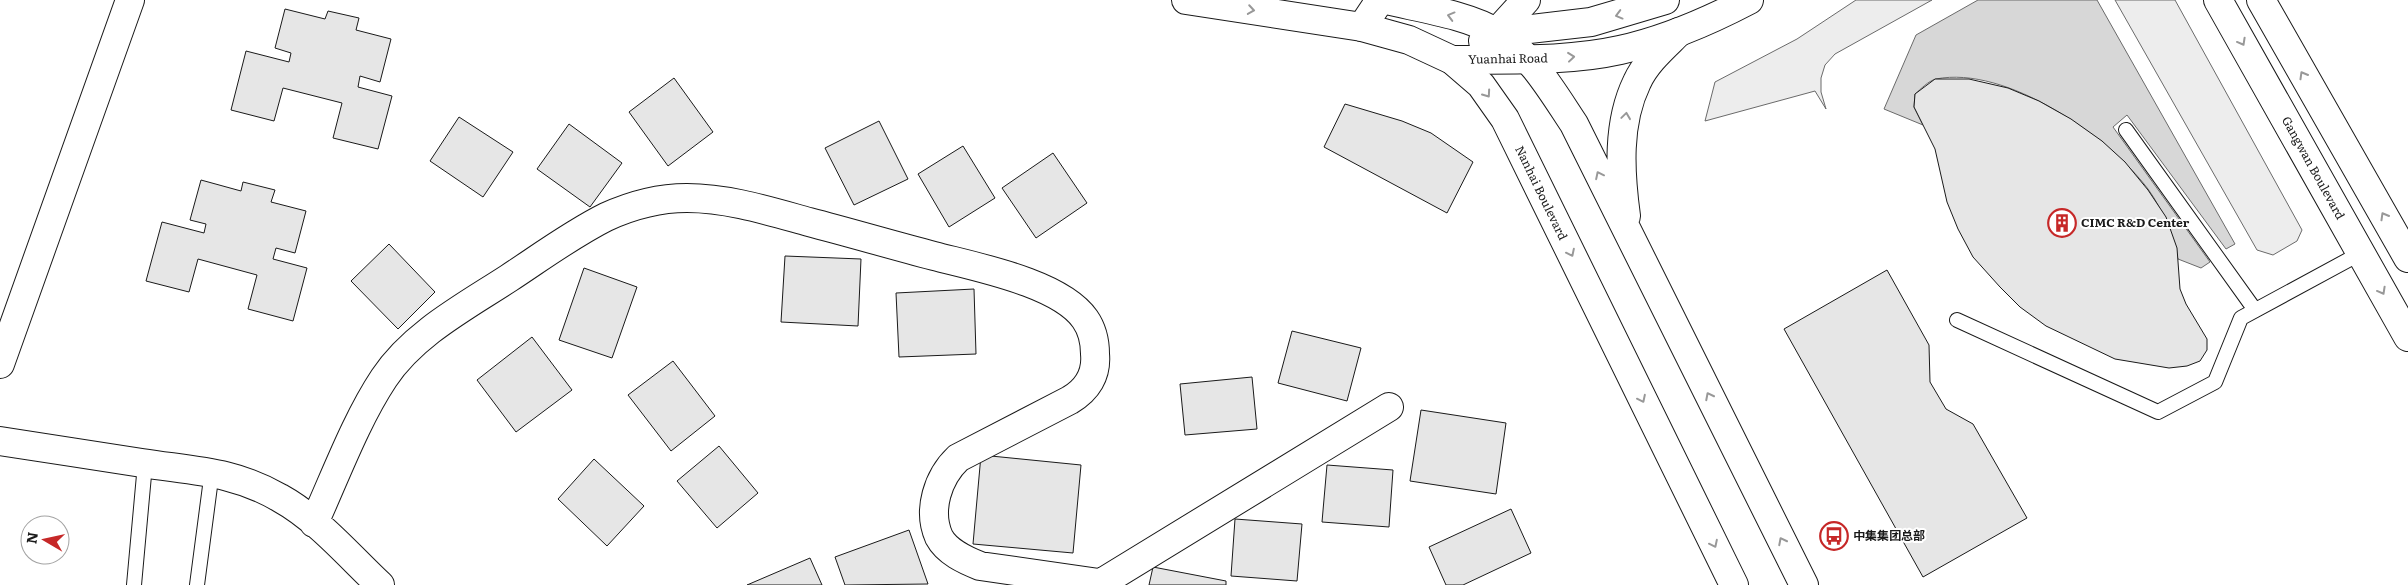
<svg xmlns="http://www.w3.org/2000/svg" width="2408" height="585" viewBox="0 0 2408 585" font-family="Literata,'Noto Sans SC',serif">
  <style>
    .built { fill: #ededed; stroke: #6a6a6a }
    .water { fill: #d7d7d7; stroke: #6a6a6a }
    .building { fill: #e6e6e6; stroke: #1a1a1a }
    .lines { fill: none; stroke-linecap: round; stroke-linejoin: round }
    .lane-casing { stroke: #1a1a1a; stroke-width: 16 }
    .street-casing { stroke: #1a1a1a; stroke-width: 30 }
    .secondary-casing { stroke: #1a1a1a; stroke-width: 30 }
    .primary-casing { stroke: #1a1a1a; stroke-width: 30 }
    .lane { stroke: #fff; stroke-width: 14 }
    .street { stroke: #fff; stroke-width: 28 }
    .secondary { stroke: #fff; stroke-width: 28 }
    .primary { stroke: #fff; stroke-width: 28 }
    .oneway { stroke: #989898 }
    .labels { text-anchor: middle; stroke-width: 4; stroke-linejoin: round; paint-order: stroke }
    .street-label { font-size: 12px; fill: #1a1a1a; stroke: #fff }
    .poi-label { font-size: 12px; font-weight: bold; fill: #1a1a1a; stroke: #fff; text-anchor: start }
  </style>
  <rect width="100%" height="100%" fill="#fff"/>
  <path class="built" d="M1856 0H1932L1835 54 1825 65 1821 78V92L1826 109 1815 91 1705 121 1715 82 1797 39Z
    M2115 0H2175L2302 230 2297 241 2273 255 2257 250Z"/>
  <path class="water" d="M1978 0H2097L2235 244 2226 249 2127 115 2113 127 2210 262 2201 268 2178 259C2170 233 2164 211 2148 189 2108 136 2006 65 1936 79 1928 81 1921 89 1915 94L1914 107 1923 125 1884 109 1916 35Z"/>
  <path class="building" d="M285 9 325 19 328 11 359 18 356 30 391 39 380 82 360 76 358 87 392 96 378 149 333 138 342 103 283 88 274 121 231 110 246 51 289 62 291 53 275 48Z
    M674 78 713 132 668 166 629 112Z
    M1935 79H1969L2008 88 2039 101 2071 119 2102 141 2125 162 2148 190 2166 217 2177 248 2180 289 2186 304 2207 339V350L2200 361 2187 366 2169 368 2115 359 2046 326 2020 307 2000 287 1973 257 1958 229 1947 202 1935 149 1914 107 1915 94Z
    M1345 104 1402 121 1431 133 1473 162 1447 213 1324 147Z
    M459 117 513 152 483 197 430 161Z
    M879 121 908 179 854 205 825 148Z
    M569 124 622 163 590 207 537 169Z
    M963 146 995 198 949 227 918 174Z
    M1053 153 1087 203 1036 238 1002 188Z
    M201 180 241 191 243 182 275 190 271 202 306 211 295 253 276 248 273 259 307 268 293 321 248 309 257 275 198 259 189 292 146 281 162 222 204 233 206 224 190 220Z
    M389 244 435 292 398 329 351 281Z
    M785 256 861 259 858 326 781 322Z
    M584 268 637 287 612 358 559 340Z
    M1887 270 1929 345 1930 382 1946 409 1973 424 2027 518 1923 577 1784 329Z
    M974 289 976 354 899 357 896 293Z
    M1292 331 1361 348 1347 401 1278 383Z
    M532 337 572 390 516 432 477 380Z
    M673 361 715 416 671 451 628 395Z
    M1252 377 1257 429 1185 435 1180 384Z
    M1421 410 1506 423 1496 494 1410 481Z
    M719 446 758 493 717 528 677 481Z
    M981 455 1081 465 1073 553 973 544Z
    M594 459 644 506 607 546 558 499Z
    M1327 465 1393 470 1389 527 1322 522Z
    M1511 509 1531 553 1463 585H1446L1429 547Z
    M1235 519 1302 524 1297 581 1231 576Z
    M909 530 928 584 845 585 835 557Z
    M810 558 822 585H747Z
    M1153 567 1226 581V585H1149Z"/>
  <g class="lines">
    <defs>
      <path id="lane" d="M2126 130 2255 310
        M1957 320 2158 412 2215 382 2241 318 2361 253
        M134 585 145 464
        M197 585 212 471"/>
      <path id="street" d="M1496 33 1526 0
        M0 364 130 0
        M0 441C47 448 95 456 142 463 193 471 234 471 280 498 318 519 349 556 380 585
        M314 523C335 477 356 420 384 378 413 334 466 306 509 278 541 257 572 234 606 217 630 206 660 198 687 198 728 198 769 211 809 222 851 233 892 245 934 256 976 267 1060 283 1085 319 1092 329 1095 342 1095 354 1097 375 1087 390 1070 400L958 458C938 477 927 510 939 537 947 552 965 560 980 566L1099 583
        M1098 585 1389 407"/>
      <path id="secondary" d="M2218 0 2408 337
        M2261 0 2408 258
        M1362 27 1380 0
        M1483 41 1496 33 1591 22 1665 0
        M1452 60C1508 59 1566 62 1620 50 1665 40 1709 21 1749 0"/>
      <path id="primary" d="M1186 0 1362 27 1409 40 1452 60 1481 85 1505 119 1734 585
        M1386 0C1419 8 1469 15 1497 33 1531 54 1552 91 1574 124L1804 585
        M1626 216C1620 172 1617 123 1637 82 1646 62 1664 47 1679 32"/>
    </defs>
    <use href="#lane" class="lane-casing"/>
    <use href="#street" class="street-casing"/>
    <use href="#secondary" class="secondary-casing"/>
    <use href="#primary" class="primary-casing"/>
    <use href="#lane" class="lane"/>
    <use href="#street" class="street"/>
    <use href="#secondary" class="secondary"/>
    <use href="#primary" class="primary"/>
  </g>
  <defs><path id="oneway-chevron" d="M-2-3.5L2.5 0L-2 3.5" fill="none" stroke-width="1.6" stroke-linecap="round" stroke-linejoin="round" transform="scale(1.25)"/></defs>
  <g class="oneway">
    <use href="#oneway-chevron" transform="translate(1251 10) rotate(9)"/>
    <use href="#oneway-chevron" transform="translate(1619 15) rotate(165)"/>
    <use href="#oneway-chevron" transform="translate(1451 16) rotate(-165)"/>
    <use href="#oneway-chevron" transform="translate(2242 42) rotate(61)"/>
    <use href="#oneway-chevron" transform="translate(1571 57) rotate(-6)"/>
    <use href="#oneway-chevron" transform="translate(2303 75) rotate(-120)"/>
    <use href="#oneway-chevron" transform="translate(1487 94) rotate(55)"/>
    <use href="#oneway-chevron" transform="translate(1626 116) rotate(-82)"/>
    <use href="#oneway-chevron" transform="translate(1599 175) rotate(-116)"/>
    <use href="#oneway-chevron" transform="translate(2384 216) rotate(-120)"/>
    <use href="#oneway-chevron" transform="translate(1571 253) rotate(64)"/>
    <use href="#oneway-chevron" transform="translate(2382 291) rotate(61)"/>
    <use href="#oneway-chevron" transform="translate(1709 396) rotate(-117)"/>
    <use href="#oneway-chevron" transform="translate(1642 399) rotate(64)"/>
    <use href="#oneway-chevron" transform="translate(1782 541) rotate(-117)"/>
    <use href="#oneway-chevron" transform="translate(1714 544) rotate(64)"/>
  </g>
  <defs>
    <symbol id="building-ring" viewBox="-11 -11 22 22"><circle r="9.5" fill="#fff" stroke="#c62828" stroke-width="1.5"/><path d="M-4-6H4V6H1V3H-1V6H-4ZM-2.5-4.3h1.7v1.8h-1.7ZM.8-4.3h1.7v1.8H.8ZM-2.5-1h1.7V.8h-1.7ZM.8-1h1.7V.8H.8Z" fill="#c62828"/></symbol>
    <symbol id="bus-ring" viewBox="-11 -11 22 22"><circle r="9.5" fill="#fff" stroke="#c62828" stroke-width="1.5"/><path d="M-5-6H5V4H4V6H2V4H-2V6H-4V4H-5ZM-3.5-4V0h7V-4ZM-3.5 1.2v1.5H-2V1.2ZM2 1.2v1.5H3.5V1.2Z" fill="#c62828"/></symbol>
  </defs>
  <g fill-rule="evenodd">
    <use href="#building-ring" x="2046" y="207" width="32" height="32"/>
    <use href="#bus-ring" x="1818" y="520" width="32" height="32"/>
  </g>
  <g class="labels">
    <g class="street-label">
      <text transform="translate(1508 59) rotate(-1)" y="4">Yuanhai Road</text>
      <text transform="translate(2313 168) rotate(61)" y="4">Gangwan Boulevard</text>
      <text transform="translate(1541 193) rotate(64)" y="4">Nanhai Boulevard</text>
    </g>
    <g class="poi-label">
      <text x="2081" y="227">CIMC R&amp;D Center</text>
      <text x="1853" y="540">中集集团总部</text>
    </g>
  </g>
  <g transform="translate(45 540) rotate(279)"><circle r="24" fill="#ffffff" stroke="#a3a3a3"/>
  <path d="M0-4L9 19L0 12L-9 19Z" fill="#c62828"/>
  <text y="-8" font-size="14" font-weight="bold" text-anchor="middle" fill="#1a1a1a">N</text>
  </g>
</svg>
